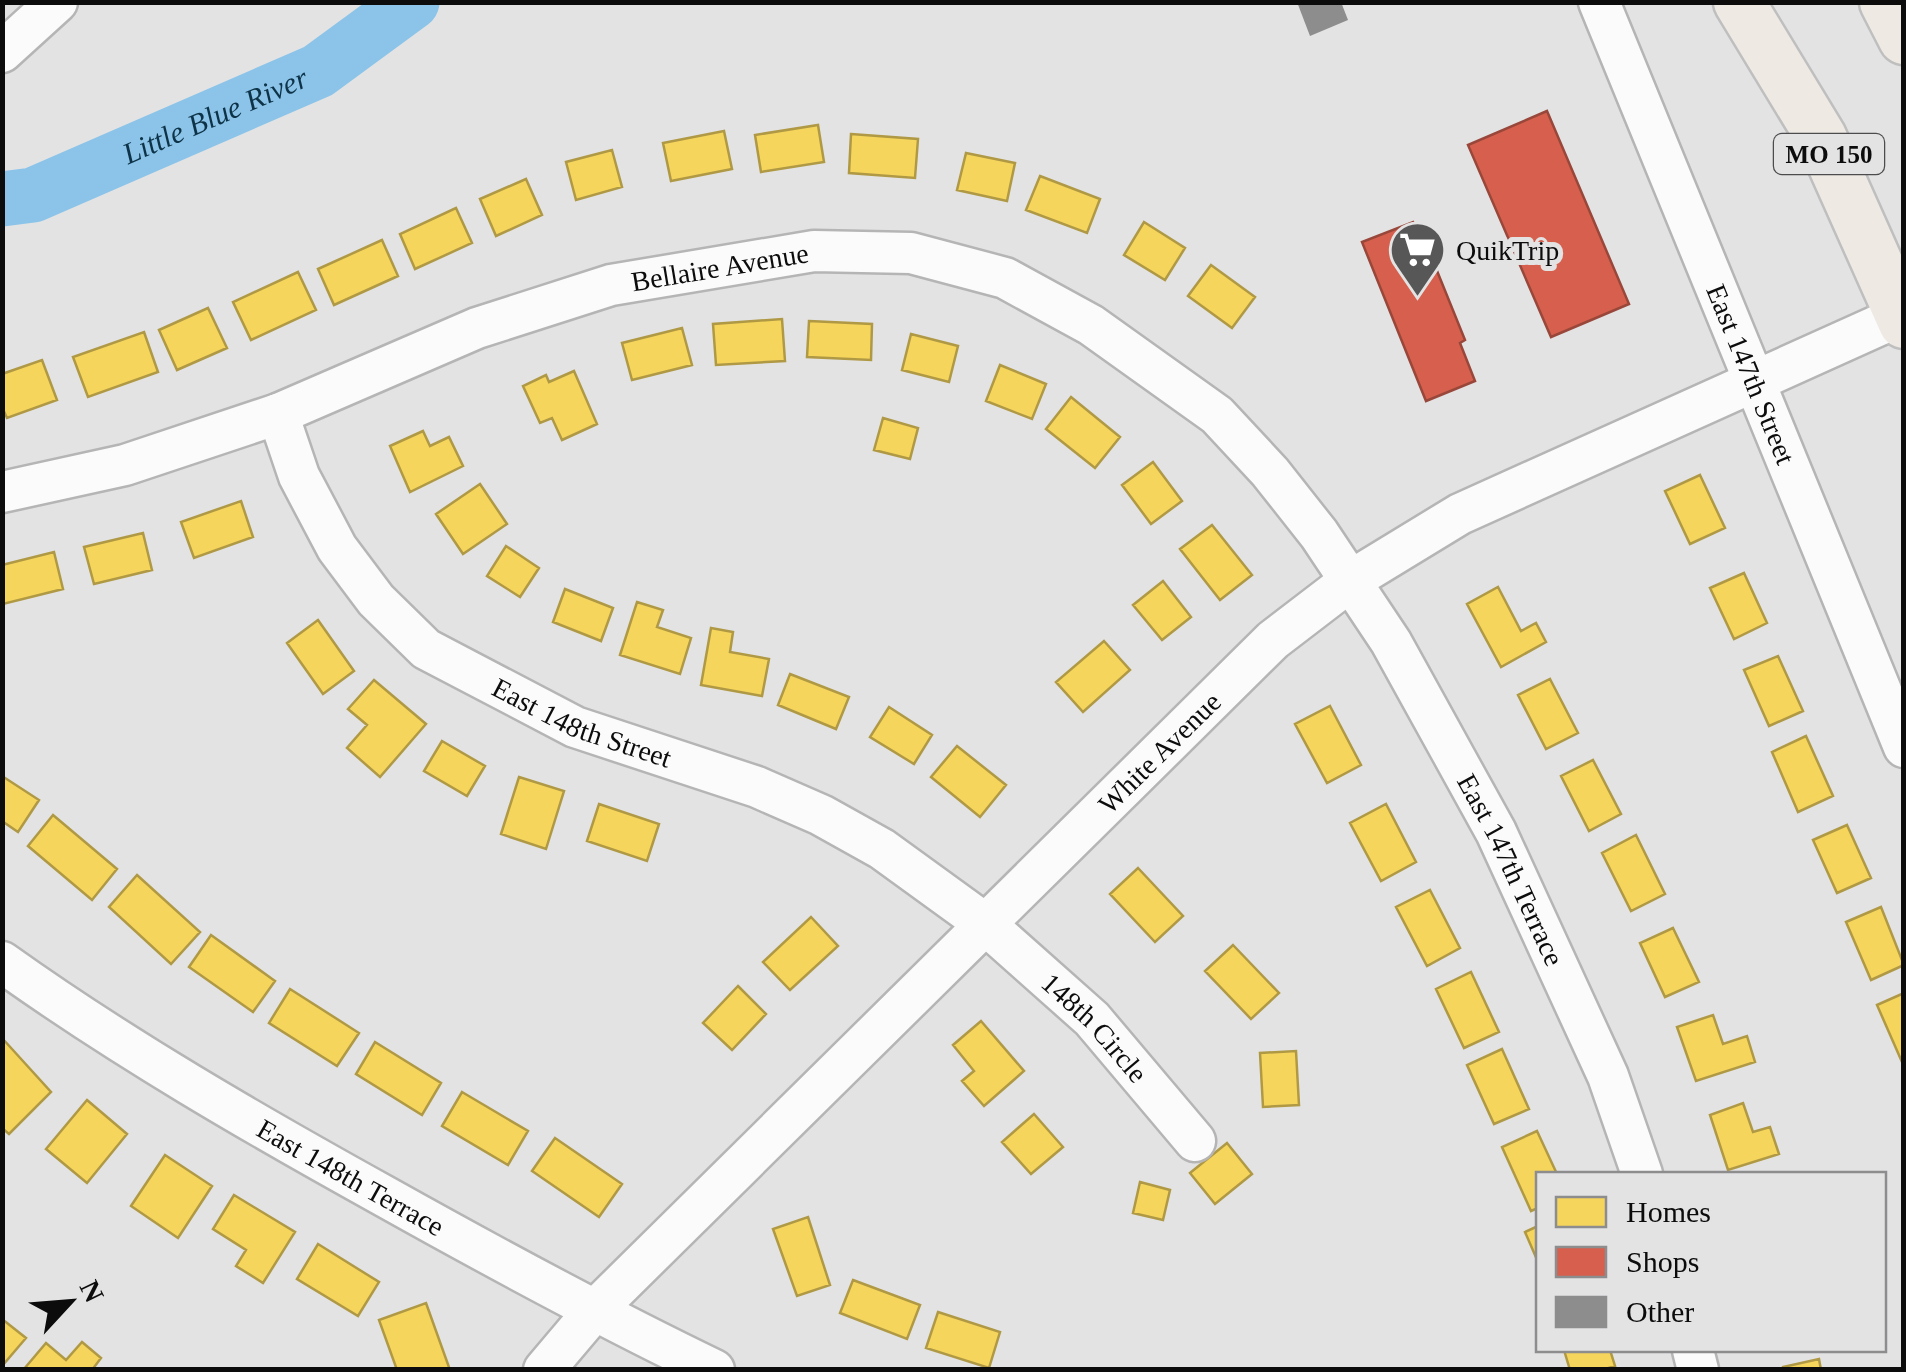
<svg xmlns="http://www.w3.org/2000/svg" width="1906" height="1372" viewBox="0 0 1906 1372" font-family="Georgia,serif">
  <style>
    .homes { fill: #f6d55c; stroke: #b09944; stroke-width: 2.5 }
    .shops { fill: #d6604d; stroke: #99473a; stroke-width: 2.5 }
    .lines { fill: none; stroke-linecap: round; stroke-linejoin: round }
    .river { stroke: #8bc4e8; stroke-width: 55 }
    .building { fill: #8d8d8d }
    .minor-casing { stroke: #b5b5b6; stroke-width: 45 }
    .major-casing { stroke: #bfbfc0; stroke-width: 55 }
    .minor { stroke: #fbfbfb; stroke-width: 40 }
    .major { stroke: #eeeae3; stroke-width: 50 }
    .labels { text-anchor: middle; stroke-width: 10; stroke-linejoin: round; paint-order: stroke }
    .shield { fill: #e3e3e4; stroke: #4c4c4e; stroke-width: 2.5 }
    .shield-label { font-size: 25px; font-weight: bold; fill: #0c0c0d }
    .poi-label { font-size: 28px; fill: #0c0c0d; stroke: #e3e3e4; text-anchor: start }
    .street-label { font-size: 28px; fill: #0c0c0d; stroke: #e3e3e4 }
    .water-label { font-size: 30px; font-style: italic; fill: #0e3348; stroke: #e3e3e4 }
  </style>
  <rect width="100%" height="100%" fill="#e3e3e4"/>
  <path class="homes" d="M818 125 824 162 761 172 755 135Z
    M724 131 732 169 671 181 663 143Z
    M851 134 918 139 915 178 849 173Z
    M612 150 622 187 576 200 566 162Z
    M966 153 1015 163 1007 201 957 190Z
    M1040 176 1100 199 1087 233 1026 210Z
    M526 179 542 215 496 236 480 199Z
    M456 208 472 243 415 269 400 234Z
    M1144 222 1185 248 1165 280 1124 255Z
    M382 240 398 276 334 305 318 269Z
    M1211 265 1255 297 1232 328 1188 296Z
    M298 272 316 310 251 340 233 302Z
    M208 308 227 348 177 370 159 330Z
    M782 319 785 361 716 365 713 324Z
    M809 321 872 324 871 360 807 357Z
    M682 328 692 365 632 380 622 343Z
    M144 332 158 372 88 397 73 357Z
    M911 334 958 346 949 382 902 370Z
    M42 360 57 400 7 418 2 407V374Z
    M1000 365 1046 384 1032 419 986 401Z
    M574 371 597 424 562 440 552 418 540 423 523 386 546 375 549 382Z
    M1071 397 1120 437 1095 468 1046 429Z
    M883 418 918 428 910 459 874 450Z
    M423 431 430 446 449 437 463 466 410 492 390 446Z
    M1153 462 1182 501 1151 524 1122 485Z
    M1700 475 1725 528 1690 544 1665 491Z
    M480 484 507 524 463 554 436 514Z
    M241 501 253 537 194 558 181 522Z
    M1212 525 1252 575 1220 600 1180 549Z
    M143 533 152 570 94 584 84 547Z
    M506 546 539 568 520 597 487 576Z
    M54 552 63 589 3 604 2 565Z
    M1744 573 1767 623 1734 639 1710 588Z
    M1163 581 1191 617 1162 640 1133 605Z
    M1498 587 1521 631 1536 623 1546 642 1501 667 1467 604Z
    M565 589 613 608 601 641 553 622Z
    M637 602 663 610 657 627 691 638 680 674 620 655Z
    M318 620 354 671 323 694 287 643Z
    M711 628 733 632 730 652 769 659 762 696 701 685Z
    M1104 641 1130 670 1083 712 1056 682Z
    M1778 656 1803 711 1769 726 1744 670Z
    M790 674 849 697 836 729 778 705Z
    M1550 679 1578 733 1546 749 1518 695Z
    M374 680 426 724 380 777 347 748 367 725 348 709Z
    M1330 706 1361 765 1327 783 1295 724Z
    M889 707 932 735 914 764 870 737Z
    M1806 736 1833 796 1798 812 1772 752Z
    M442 741 485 766 467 796 424 771Z
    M957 746 1006 785 980 817 931 777Z
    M1593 760 1621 814 1589 831 1561 776Z
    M2 776 39 800 18 832 2 821Z
    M519 777 564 791 546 849 501 834Z
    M599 804 659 824 647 861 587 841Z
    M1386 804 1416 862 1381 881 1350 823Z
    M53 815 117 869 92 900 28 846Z
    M1847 825 1871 878 1837 893 1813 840Z
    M1636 835 1665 894 1631 911 1602 853Z
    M1138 868 1183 916 1155 942 1110 894Z
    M137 875 200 932 171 964 109 907Z
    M1430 890 1460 948 1427 966 1396 907Z
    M1881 907 1904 965 1871 980 1846 922Z
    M811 917 838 946 790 990 763 962Z
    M1673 928 1699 982 1665 997 1640 943Z
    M211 935 275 981 253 1012 189 967Z
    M1233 945 1279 993 1251 1019 1205 971Z
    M1471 972 1499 1032 1464 1048 1436 989Z
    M738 986 766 1014 732 1050 703 1023Z
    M290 989 359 1033 337 1066 269 1023Z
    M1904 993V1062H1902L1877 1005Z
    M1713 1015 1723 1044 1747 1036 1755 1062 1696 1081 1677 1027Z
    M981 1021 1024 1071 984 1106 962 1081 974 1071 953 1045Z
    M2 1038 51 1092 9 1134 2 1128Z
    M375 1042 441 1083 422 1115 356 1074Z
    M1502 1049 1529 1109 1494 1124 1467 1065Z
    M1296 1051 1299 1105 1263 1107 1260 1053Z
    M462 1092 528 1131 508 1165 442 1126Z
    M87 1100 127 1134 87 1183 46 1149Z
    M1743 1103 1753 1132 1770 1127 1779 1154 1728 1170 1710 1115Z
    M1034 1114 1063 1147 1031 1174 1002 1142Z
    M1537 1131 1557 1174H1538V1208L1531 1211 1502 1147Z
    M555 1138 622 1184 599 1217 532 1171Z
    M1227 1143 1252 1174 1215 1204 1190 1173Z
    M165 1155 212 1186 178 1238 131 1206Z
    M1140 1182 1170 1190 1163 1220 1133 1213Z
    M234 1195 295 1232 263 1283 236 1266 246 1250 213 1229Z
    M808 1217 830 1285 797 1296 773 1229Z
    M1538 1226V1262L1525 1232Z
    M318 1244 379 1282 358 1316 297 1279Z
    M853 1280 920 1305 907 1339 840 1313Z
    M426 1303 450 1370H397L379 1320Z
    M938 1312 1000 1332 989 1368 926 1348Z
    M2 1319 26 1338 2 1366Z
    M82 1342 101 1358 92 1370 24 1369 46 1343 66 1360Z
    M1564 1350H1610L1615 1366 1602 1370H1570Z
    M1819 1359 1821 1370H1783V1367Z"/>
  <path class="shops" d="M1547 111 1629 304 1551 337 1468 145Z
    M1413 222 1427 258 1431 256 1465 340 1460 343 1475 381 1426 401 1362 242Z"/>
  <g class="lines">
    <path class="river" id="s1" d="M2 199 33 195 318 71 412 2"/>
  </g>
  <path class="building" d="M1297 2H1341L1348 20 1310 36Z"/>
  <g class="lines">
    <defs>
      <g id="minor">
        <path id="s2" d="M1599 2 1904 747"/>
        <path d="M2 52 57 2"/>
        <path id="s3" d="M278 414 299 476 337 548 376 600 426 649 575 727 757 787 821 815 882 849 984 923 1092 1019 1195 1141"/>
        <path id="s4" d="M2 492 125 465 278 414 477 328 611 285 814 251 911 253 1005 278 1091 325 1217 415 1270 472 1319 534 1391 642 1496 832 1608 1076 1642 1174"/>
        <path id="s5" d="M2 962C124 1049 254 1124 384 1196 493 1257 602 1316 714 1370"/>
        <path d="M1693 1350 1698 1370"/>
        <path id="s6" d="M544 1370 593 1312 1273 640 1350 581 1460 514 1904 314"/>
      </g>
      <path id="major" d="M1739 2 1821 137 1904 323
        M1885 2 1904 39"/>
    </defs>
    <use href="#minor" class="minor-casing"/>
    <use href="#major" class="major-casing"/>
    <use href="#minor" class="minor"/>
    <use href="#major" class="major"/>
  </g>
  <defs>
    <symbol id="supermarket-pin" viewBox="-11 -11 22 30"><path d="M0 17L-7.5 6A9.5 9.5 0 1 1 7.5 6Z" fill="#575758" stroke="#e3e3e4"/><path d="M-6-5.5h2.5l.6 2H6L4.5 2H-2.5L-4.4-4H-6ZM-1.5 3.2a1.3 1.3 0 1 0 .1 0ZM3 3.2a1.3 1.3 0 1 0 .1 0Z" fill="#fff"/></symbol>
  </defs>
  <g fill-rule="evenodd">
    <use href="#supermarket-pin" x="1386" y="218" width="63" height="86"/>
  </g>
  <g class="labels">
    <rect class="shield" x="1774" y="134" width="110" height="40" rx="8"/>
    <g class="shield-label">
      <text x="1829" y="163">MO 150</text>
    </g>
    <g class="poi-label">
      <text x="1456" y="260">QuikTrip</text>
    </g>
    <g class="street-label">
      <text dy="10" stroke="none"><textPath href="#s4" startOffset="755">Bellaire Avenue</textPath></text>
      <text dy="10" stroke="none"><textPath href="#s2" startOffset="402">East 147th Street</textPath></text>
      <text dy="10" stroke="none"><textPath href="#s3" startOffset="455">East 148th Street</textPath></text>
      <text dy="10" stroke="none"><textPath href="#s6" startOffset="872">White Avenue</textPath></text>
      <text dy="10" stroke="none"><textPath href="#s4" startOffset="1842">East 147th Terrace</textPath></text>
      <text dy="10" stroke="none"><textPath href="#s3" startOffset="1060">148th Circle</textPath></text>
      <text dy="10" stroke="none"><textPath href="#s5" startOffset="410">East 148th Terrace</textPath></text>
    </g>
    <g class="water-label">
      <text dy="10" stroke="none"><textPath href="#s1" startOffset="230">Little Blue River</textPath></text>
    </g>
  </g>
  <rect width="1906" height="1372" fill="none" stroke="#0c0c0d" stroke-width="10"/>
  <rect x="1536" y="1172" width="350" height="180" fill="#e3e3e4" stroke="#8d8d8e" stroke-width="2.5"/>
  <rect x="1556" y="1197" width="50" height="30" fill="#f6d55c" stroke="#8d8d8e" stroke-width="2.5"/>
  <text x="1626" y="1222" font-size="30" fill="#0c0c0d">Homes</text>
  <rect x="1556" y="1247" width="50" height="30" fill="#d6604d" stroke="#8d8d8e" stroke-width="2.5"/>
  <text x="1626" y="1272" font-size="30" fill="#0c0c0d">Shops</text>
  <rect x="1556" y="1297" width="50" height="30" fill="#8d8d8d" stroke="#8d8d8e" stroke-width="2.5"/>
  <text x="1626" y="1322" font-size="30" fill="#0c0c0d">Other</text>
  <g transform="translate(70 1302) rotate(64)" stroke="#e3e3e4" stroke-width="8" paint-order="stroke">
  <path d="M0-8L18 38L0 25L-18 38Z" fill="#0c0c0d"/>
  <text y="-15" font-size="28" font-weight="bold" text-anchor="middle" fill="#0c0c0d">N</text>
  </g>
</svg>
